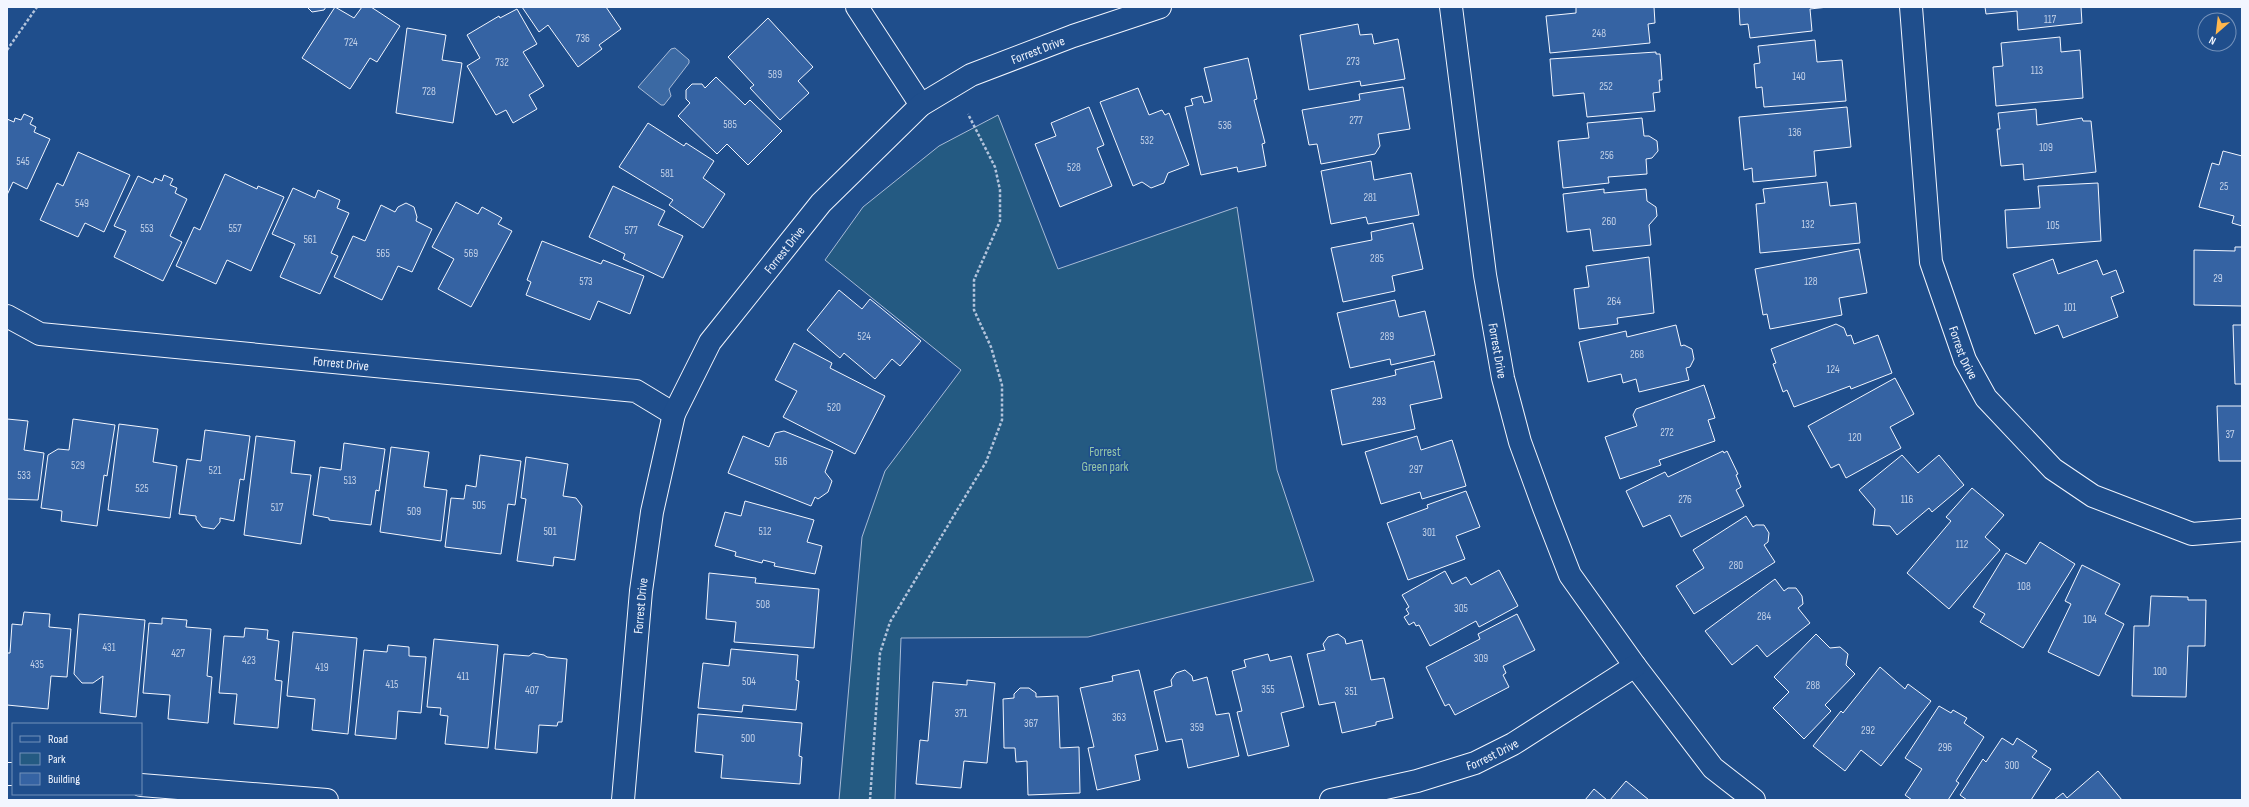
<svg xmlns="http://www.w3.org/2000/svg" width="2249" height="807" viewBox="0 0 2249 807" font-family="'Sofia Sans Condensed',sans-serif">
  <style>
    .green { fill: #245a82; stroke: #a8bbd7 }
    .water { fill: #3b69a3; stroke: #a8bbd7 }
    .building { fill: #3563a3; stroke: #f2f6ff }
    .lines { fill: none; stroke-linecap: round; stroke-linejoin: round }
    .street-casing { stroke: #f2f6ff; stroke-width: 24 }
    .path { stroke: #b3c4dc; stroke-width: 2.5; stroke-dasharray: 3 2; stroke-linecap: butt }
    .street { stroke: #1f4e8c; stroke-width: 22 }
    .labels { text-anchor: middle; stroke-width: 3; stroke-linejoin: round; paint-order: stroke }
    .number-label { font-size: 11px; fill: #c3d1e8 }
    .street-label { font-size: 13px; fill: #f2f6ff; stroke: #1f4e8c }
    .park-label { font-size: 13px; fill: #97c8a6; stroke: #1f4e8c }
  </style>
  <rect width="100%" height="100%" fill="#1f4e8c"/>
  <path class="green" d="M998 115 1058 269 1237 207 1277 470 1314 581 1088 637 901 638 895 800H839L862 537 885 471 961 370 825 260 863 207 939 146Z"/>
  <path class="water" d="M675 48 689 60V63L669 89 671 96 664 105H661L638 87 671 49Z"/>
  <path class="building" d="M307 7H326L324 10 312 12Z
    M335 7 354 18 362 7H371L400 26 377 62 370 58 350 89 302 58Z
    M522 7H606L621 29 599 45 602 49 578 67 548 25 539 32Z
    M1576 7H1654L1655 23 1648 24 1650 43 1550 53 1546 16 1576 13Z
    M1739 7H1828L1810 9 1812 31 1750 38 1748 24 1740 25Z
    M1985 7H2081L2082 23 2018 30 2017 11 1986 14Z
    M517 9 537 44 523 52 544 86 529 95 537 109 513 123 506 110 496 115 467 66 480 58 467 35 499 16 500 18Z
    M768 18 813 67 798 81 809 93 780 120 750 88 754 85 728 57Z
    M1358 24 1360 35 1372 34 1374 44 1398 39 1405 79 1361 86 1360 81 1309 90 1300 35Z
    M407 28 446 35 442 60 462 63 453 123 396 113Z
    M2060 37 2061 52 2080 50 2083 98 1996 106 1993 67 2003 66 2001 43Z
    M1815 40 1817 62 1842 60 1846 101 1764 107 1762 87 1756 88 1754 64 1760 63 1758 46Z
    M1656 52V54H1660L1662 80H1659L1660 92 1653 93 1655 111 1587 117 1584 93 1553 96 1550 59Z
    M1248 58 1257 99 1254 100 1265 143 1262 144 1266 166 1238 172 1237 167 1201 175 1185 107 1193 105 1191 99 1202 96 1204 103 1212 101 1204 68Z
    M716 77 745 105 750 100 782 131 748 165 727 144 717 154 678 116 690 103 686 99V90L692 84H702L705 88Z
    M1403 87 1410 129 1378 134 1380 146 1375 154 1321 164 1317 144 1309 145 1302 110 1360 100 1359 94Z
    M1138 88 1149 115 1162 110 1165 115 1169 113 1189 165 1168 173 1164 183 1151 188 1142 182 1133 186 1100 102Z
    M1089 107 1104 145 1097 148 1112 186 1060 207 1035 144 1056 136 1051 123Z
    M1847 107 1851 147 1814 151 1816 176 1753 182 1752 168 1744 170 1739 117Z
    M2036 109 2037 125 2082 118 2083 121H2091L2096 172 2024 180 2023 164 2001 166 1997 129H2000L1998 113Z
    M24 114 33 118 30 124 36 127 34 132 50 139 27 189 13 182 7 195V119L14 122 15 118 21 120Z
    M1642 118 1644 136H1649L1657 141 1658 151 1652 158 1646 159 1647 174 1608 177 1609 183 1563 188 1558 141 1589 138 1587 123Z
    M648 123 684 146 686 143 714 161 703 178 725 194 703 228 669 205 673 200 619 167Z
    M2223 151 2242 156V226L2232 223 2234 216 2199 207 2212 163 2219 165Z
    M78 152 130 175 104 232 85 223 78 237 40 220 57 183 63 186Z
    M1371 161 1374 180 1411 173 1419 215 1368 224 1366 217 1331 224 1321 171Z
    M225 174 257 189 258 186 284 197 251 271 227 260 216 284 176 266 194 227 200 230Z
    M164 175 173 179 170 185 177 188 175 193 187 199 170 236 182 242 163 281 114 257 126 231 114 226 138 176 153 183 155 178 162 181Z
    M1827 182 1830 206 1856 203 1860 243 1760 253 1756 204 1765 203 1763 189Z
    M2098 183 2101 241 2007 248 2005 210 2040 208 2038 186Z
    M613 186 665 211 658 225 683 236 663 278 623 259 625 254 589 237Z
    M293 188 315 198 318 190 340 200 337 208 349 213 331 253 338 256 320 294 280 277 295 244 272 234Z
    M1604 189V193L1646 189 1647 201 1656 207 1657 216 1649 225 1651 245 1593 251 1590 229 1567 232 1563 194Z
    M456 202 478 214 482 207 502 218 498 224 512 231 471 307 438 289 454 259 432 247Z
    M406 203 414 207 417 217 416 221 432 229 412 272 398 266 382 300 334 277 353 236 365 241 381 205 395 212 398 207Z
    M1413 223 1423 269 1392 276 1395 291 1343 302 1331 248 1372 240 1371 232Z
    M542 241 601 264 603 260 644 276 630 314 598 301 590 320 526 295 531 282 527 280Z
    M2235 247H2242V306L2194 305V250L2235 251Z
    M1859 249 1867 293 1839 298 1842 315 1770 329 1767 314 1763 315 1755 269Z
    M1649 257 1654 313 1617 318 1618 324 1579 329 1574 289 1589 287 1586 266Z
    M2053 259 2058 274 2097 260 2103 275 2116 270 2124 292 2111 297 2118 317 2063 338 2058 325 2035 334 2013 274Z
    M839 290 862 309 870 299 921 341 900 366 892 359 875 379 844 353 840 358 807 330Z
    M1395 300 1399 317 1425 311 1435 355 1391 365 1390 359 1350 368 1337 313Z
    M1836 324 1844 328 1847 336 1851 335 1854 344 1878 335 1892 373 1851 389 1850 386 1794 407 1787 390 1783 392 1773 364 1776 363 1771 349Z
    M1676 325 1681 346 1684 345 1692 349 1694 359 1690 367 1686 368 1689 380 1639 392 1636 379 1623 383 1621 374 1588 382 1579 342 1626 331 1627 337Z
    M2233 325H2242V384H2235Z
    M794 343 832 363 830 368 885 396 855 454 783 417 797 391 775 380Z
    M1434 361 1442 398 1410 405 1415 429 1342 445 1331 390 1396 375 1395 370Z
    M1895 378 1914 414 1890 427 1901 448 1846 478 1839 464 1831 468 1808 426Z
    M1704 385 1715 418 1708 420 1715 441 1659 460 1661 465 1620 479 1605 437 1637 426 1633 415 1636 409Z
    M2217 406H2242V461H2219Z
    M7 419 28 421 24 450 44 453 38 500 7 499Z
    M73 419 115 425 107 476 104 475 97 526 61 521 62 511 41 508 48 455 58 449 69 450Z
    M119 424 158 429 153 462 177 466 170 518 108 510Z
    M205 430 250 436 244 480 240 479 234 521 220 518V522L214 529 202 527 196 519V516L179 514 187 459 201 461Z
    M784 431 833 451 825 472 832 481 828 492 818 499 815 497 811 506 728 473 743 436 769 447 775 433Z
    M256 436 295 441 291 473 311 475 301 544 244 535Z
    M1417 436 1421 450 1452 440 1466 486 1422 499 1420 492 1381 504 1365 452Z
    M344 443 385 449 379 491 376 490 371 525 329 520V518L313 515 320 467 341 470Z
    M391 447 429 452 424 487 447 490 441 541 380 532Z
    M1723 451 1724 453 1727 451 1738 474 1736 475 1741 487 1736 490 1744 506 1681 537 1670 515 1643 527 1626 491 1665 472 1668 477Z
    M480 455 521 461 515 505 508 504 501 554 445 547 451 498 464 499 466 485 476 487Z
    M1902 455 1918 473 1939 455 1964 485 1932 512 1929 508 1897 535 1890 526 1873 525 1875 509 1859 490Z
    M526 457 568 464 563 496 576 498 582 506 575 560 554 557 553 566 517 561 526 499 521 498Z
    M1972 488 2004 515 1985 537 2000 550 1949 609 1907 573 1951 521 1946 517Z
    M1466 491 1480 527 1456 536 1465 559 1408 580 1387 523 1428 508 1427 505Z
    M745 501 814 520 807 542 822 546 815 574 774 566 775 563 763 560 762 563 735 556 736 552 715 546 725 512 741 516Z
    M1746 516 1753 527 1756 525H1764L1769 533 1768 542 1764 545 1775 562 1694 614 1676 586 1704 568 1693 550Z
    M2040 542 2075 564 2023 648 1980 622 1985 614 1973 607 2006 553 2026 564Z
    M2082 565 2120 584 2105 614 2124 624 2099 676 2048 652 2071 604 2065 601Z
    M1499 570 1518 606 1479 627 1476 621 1430 646 1419 625 1416 626 1414 622 1409 625 1404 617 1409 614 1406 609 1409 607 1402 595 1445 571 1452 584 1466 577 1471 585Z
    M709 573 756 578 755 583 819 589 814 648 734 642 736 622 706 619Z
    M1775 579 1784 591 1788 588H1796L1802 596 1803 604 1798 608 1810 623 1767 657 1757 645 1732 665 1705 631Z
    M2151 596 2188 597V600H2206L2205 646H2188L2186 697 2132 696 2134 626H2149Z
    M24 612 50 614 49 627 71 629 67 677 51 676 48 709 7 705V653H10L12 624 22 625Z
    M79 614 145 620 136 717 100 713 103 676 93 683H82L74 674Z
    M1517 614 1535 650 1503 666 1506 673 1503 675 1509 687 1455 715 1449 704 1445 706 1426 667 1480 639 1478 634Z
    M162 618 187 620 186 627 211 629 207 676 212 677 208 723 168 719 170 695 143 693 149 623 162 624Z
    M245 628 268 630 267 639 279 641 275 680 282 681 278 728 234 724 237 694 219 693 224 636 244 637Z
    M293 632 357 638 348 734 312 730 315 699 287 696Z
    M1338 634 1345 639 1346 644 1362 640 1371 680 1384 678 1393 718 1376 722V725L1342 733 1335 702 1319 705 1307 654 1325 650 1323 644 1328 637Z
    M1816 634 1830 648 1840 647 1848 654 1846 665 1855 674 1825 705 1831 711 1804 739 1773 708 1789 692 1774 677Z
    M434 639 498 645 488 748 445 744 448 716 440 715 441 708 427 707Z
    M388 645 409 647V656L426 657 421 713 398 711 396 739 355 735 364 650 387 652Z
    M731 649 798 655 796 680 799 681 796 710 743 705 742 712 698 708 703 663 729 666Z
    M533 653 544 655 547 657 567 659 562 722H558L557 726 539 725 537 753 495 749 504 654 529 656Z
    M1268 654 1270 661 1291 656 1304 707 1281 713 1289 746 1248 756 1237 712 1242 711 1232 671 1246 667 1244 660Z
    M1880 667 1905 689 1908 684 1931 701 1881 766 1861 750 1845 771 1813 746 1841 711 1843 713Z
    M1139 670 1158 750 1135 755 1140 780 1097 790 1088 748 1094 747 1080 688 1113 681 1112 676Z
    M1185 670 1192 676 1193 681 1207 677 1216 715 1229 713 1239 756 1188 768 1182 739 1166 742 1154 691 1172 686 1171 680 1176 673Z
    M967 680 995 683 987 763 964 761 961 788 916 784 920 740 928 741 933 682 967 685Z
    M1020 688H1029L1036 693V697L1058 696 1060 748 1079 747 1080 793 1028 795 1027 761 1016 762 1015 748H1004L1003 699 1014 698V694Z
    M1939 706 1951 713 1953 710 1967 718 1964 723 1984 737 1956 781 1959 783 1948 800H1912L1905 795 1922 769 1905 758Z
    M698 714 802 723 799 756 802 757 800 784 721 778 723 755 695 752Z
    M2002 738 2013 745 2017 738 2037 751 2032 757 2051 769 2031 800H1967L1960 795 1983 759 1986 762Z
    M2098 771 2122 800H2054L2063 793 2067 798Z
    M1626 781 1649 800H1610Z
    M1594 789 1607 800H1585Z"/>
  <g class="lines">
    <defs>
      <g id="street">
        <path d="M857 7 921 105"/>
        <path id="s1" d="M1451 7 1485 275 1503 378 1520 442 1544 508 1570 575 1635 666 1713 768 1754 800"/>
        <path id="s2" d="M1911 7 1931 262 1965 360 1986 398 2053 469 2093 496 2192 534 2242 530"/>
        <path id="s3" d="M7 316 40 334 636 391 674 414"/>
        <path d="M7 774H13"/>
        <path d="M141 785 327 800"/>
        <path id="s4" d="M623 800 641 591 652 512 674 414 710 342 821 203 921 105 971 75 1073 36 1160 7"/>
        <path id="s5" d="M1331 800 1417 781 1475 763 1513 744 1635 666"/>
      </g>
    </defs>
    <use href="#street" class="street-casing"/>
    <path class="path" d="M7 50 37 7
      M870 800 880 653 890 622 986 462 1002 420V385L991 347 974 310V280L1000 221V190L995 167 968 114"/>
    <use href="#street" class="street"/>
  </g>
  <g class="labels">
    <g class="number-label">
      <text x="2050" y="23">117</text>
      <text x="1599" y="37">248</text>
      <text x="583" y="42">736</text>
      <text x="351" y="46">724</text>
      <text x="1353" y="65">273</text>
      <text x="502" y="66">732</text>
      <text x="2037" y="74">113</text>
      <text x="775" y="78">589</text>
      <text x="1799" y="80">140</text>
      <text x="1606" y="90">252</text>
      <text x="429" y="95">728</text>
      <text x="1356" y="124">277</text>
      <text x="730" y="128">585</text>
      <text x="1225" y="129">536</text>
      <text x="1795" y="136">136</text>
      <text x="1147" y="144">532</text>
      <text x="2046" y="151">109</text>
      <text x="1607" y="159">256</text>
      <text x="23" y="165">545</text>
      <text x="1074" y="171">528</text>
      <text x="667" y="177">581</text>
      <text x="2224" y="190">25</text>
      <text x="1370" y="201">281</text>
      <text x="82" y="207">549</text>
      <text x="1609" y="225">260</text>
      <text x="1808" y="228">132</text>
      <text x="2053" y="229">105</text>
      <text x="147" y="232">553</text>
      <text x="235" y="232">557</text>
      <text x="631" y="234">577</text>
      <text x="310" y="243">561</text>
      <text x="383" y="257">565</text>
      <text x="471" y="257">569</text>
      <text x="1377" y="262">285</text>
      <text x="2218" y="282">29</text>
      <text x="586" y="285">573</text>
      <text x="1811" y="285">128</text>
      <text x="1614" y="305">264</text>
      <text x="2070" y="311">101</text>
      <text x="864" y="340">524</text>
      <text x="1387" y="340">289</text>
      <text x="1637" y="358">268</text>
      <text x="1833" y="373">124</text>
      <text x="1379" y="405">293</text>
      <text x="834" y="411">520</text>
      <text x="1667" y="436">272</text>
      <text x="2230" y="438">37</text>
      <text x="1855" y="441">120</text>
      <text x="781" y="465">516</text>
      <text x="78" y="469">529</text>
      <text x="1416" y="473">297</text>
      <text x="215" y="474">521</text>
      <text x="24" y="479">533</text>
      <text x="350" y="484">513</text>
      <text x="142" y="492">525</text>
      <text x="1685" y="503">276</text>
      <text x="1907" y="503">116</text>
      <text x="479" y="509">505</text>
      <text x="277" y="511">517</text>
      <text x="414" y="515">509</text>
      <text x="550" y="535">501</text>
      <text x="765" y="535">512</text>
      <text x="1429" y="536">301</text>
      <text x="1962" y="548">112</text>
      <text x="1736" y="569">280</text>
      <text x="2024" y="590">108</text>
      <text x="763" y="608">508</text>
      <text x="1461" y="612">305</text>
      <text x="1764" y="620">284</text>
      <text x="2090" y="623">104</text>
      <text x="109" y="651">431</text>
      <text x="178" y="657">427</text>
      <text x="1481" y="662">309</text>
      <text x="249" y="664">423</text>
      <text x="37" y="668">435</text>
      <text x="322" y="671">419</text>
      <text x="2160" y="675">100</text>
      <text x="463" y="680">411</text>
      <text x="749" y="685">504</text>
      <text x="392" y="688">415</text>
      <text x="1813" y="689">288</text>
      <text x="1268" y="693">355</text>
      <text x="532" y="694">407</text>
      <text x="1351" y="695">351</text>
      <text x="961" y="717">371</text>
      <text x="1119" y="721">363</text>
      <text x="1031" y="727">367</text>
      <text x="1197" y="731">359</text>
      <text x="1868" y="734">292</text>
      <text x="748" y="742">500</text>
      <text x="1945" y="751">296</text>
      <text x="2012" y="769">300</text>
    </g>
    <g class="street-label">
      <text dy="5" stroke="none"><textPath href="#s4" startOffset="918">Forrest Drive</textPath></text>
      <text dy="5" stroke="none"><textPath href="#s4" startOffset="589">Forrest Drive</textPath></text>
      <text dy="5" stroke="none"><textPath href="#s1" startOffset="347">Forrest Drive</textPath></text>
      <text dy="5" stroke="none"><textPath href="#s2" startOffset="352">Forrest Drive</textPath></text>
      <text dy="5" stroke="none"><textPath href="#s3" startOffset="340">Forrest Drive</textPath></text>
      <text dy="5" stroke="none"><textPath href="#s4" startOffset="195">Forrest Drive</textPath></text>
      <text dy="5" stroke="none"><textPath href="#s5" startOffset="168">Forrest Drive</textPath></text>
    </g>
    <g class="park-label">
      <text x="1105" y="456">Forrest<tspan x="1105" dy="15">Green park</tspan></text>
    </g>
  </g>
  <rect width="2249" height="807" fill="none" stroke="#f2f6ff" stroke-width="16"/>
  <rect x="12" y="723" width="130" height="72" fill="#1f4e8c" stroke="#7391ba"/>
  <rect x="20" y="736" width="20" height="6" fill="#1f4e8c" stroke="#7391ba"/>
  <text x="48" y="743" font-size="12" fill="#f2f6ff">Road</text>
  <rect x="20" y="753" width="20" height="12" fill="#245a82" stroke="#7391ba"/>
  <text x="48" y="763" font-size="12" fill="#f2f6ff">Park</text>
  <rect x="20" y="773" width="20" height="12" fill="#3563a3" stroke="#7391ba"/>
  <text x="48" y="783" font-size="12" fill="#f2f6ff">Building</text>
  <g transform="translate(2217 32) rotate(208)"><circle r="19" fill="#1f4e8c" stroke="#7391ba"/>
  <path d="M0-3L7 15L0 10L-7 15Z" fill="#ffb74d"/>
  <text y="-6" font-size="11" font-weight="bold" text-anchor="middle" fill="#f2f6ff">N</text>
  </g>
</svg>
